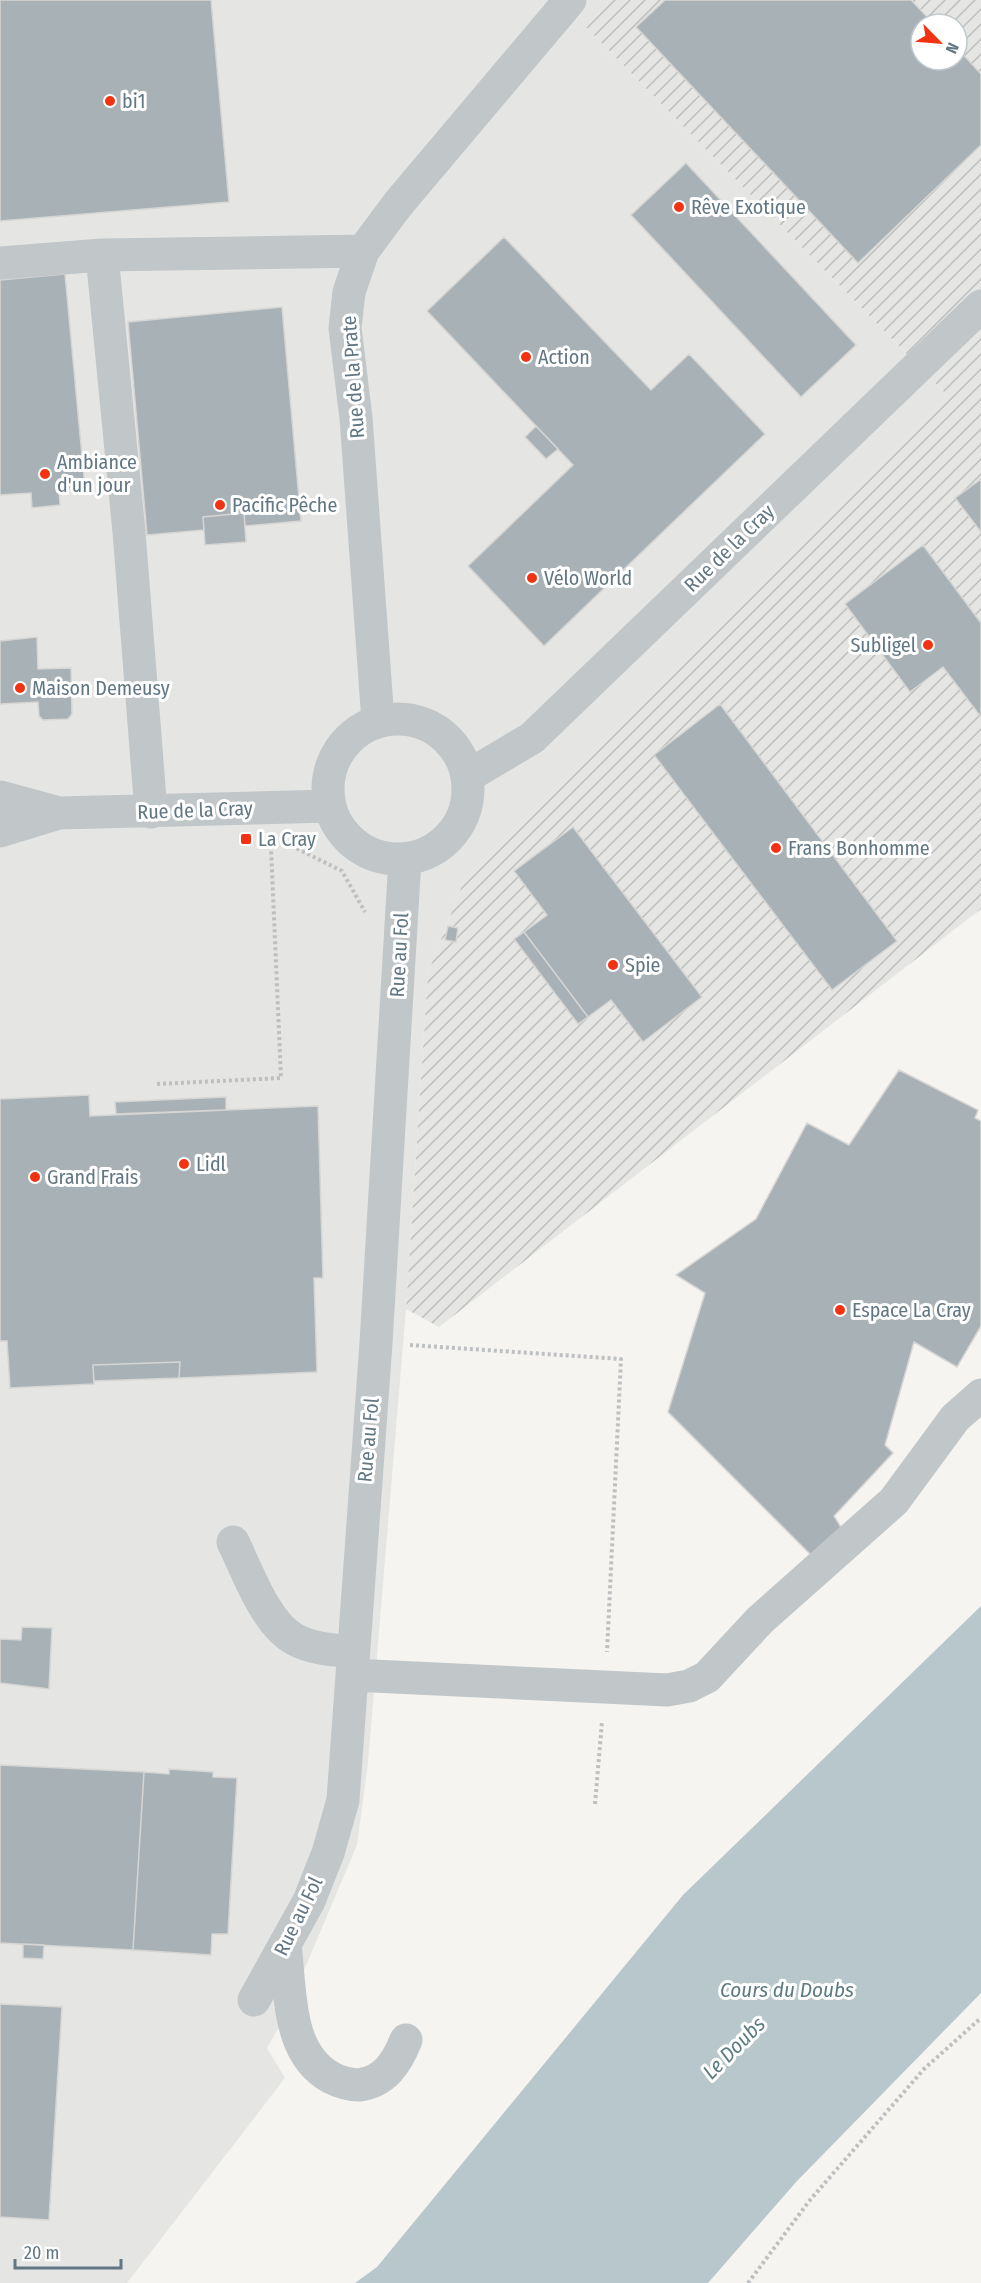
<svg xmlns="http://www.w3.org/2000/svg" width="981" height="2283" viewBox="0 0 981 2283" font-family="'Fira Sans Condensed',sans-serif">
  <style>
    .built { fill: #e5e6e3 }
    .industrial { fill: url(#industrial-furrows); fill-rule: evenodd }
    .water { fill: #b8c7cb }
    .building { fill: #a8b2b6; stroke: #d6d5d3; stroke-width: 1.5 }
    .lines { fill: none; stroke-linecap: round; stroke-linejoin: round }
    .path { stroke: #bdbfc1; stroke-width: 4; stroke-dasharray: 3 3; stroke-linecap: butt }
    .minor { stroke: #c1c6c9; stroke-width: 33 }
    .poi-dot { fill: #f23313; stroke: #fff; stroke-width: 2 }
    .labels { text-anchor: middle; stroke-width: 6; stroke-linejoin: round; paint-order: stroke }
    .poi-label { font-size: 20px; fill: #617784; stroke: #fff; text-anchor: start }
    .street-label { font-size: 20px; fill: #617784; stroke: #fff }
    .water-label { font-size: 21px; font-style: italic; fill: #5c7b82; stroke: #fff }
  </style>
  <defs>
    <pattern id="industrial-furrows" width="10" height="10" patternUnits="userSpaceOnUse" patternTransform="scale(1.5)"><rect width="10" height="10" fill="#e5e6e3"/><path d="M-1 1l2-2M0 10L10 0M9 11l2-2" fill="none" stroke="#bdbfbe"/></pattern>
  </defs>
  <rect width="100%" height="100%" fill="#f5f4f0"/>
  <path class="built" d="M0 0H610L586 27 948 396 465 878 428 973 406 1309 368 1763 357 1845 283 2020 267 2048 285 2078 127 2283H0Z"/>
  <path class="industrial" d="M610 0H981V909L439 1327 406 1309 428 973 465 878 948 396 586 27ZM921 24H957V60H921Z"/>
  <path class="water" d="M981 1606V1993L797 2181 708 2283H355L377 2267 683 1895Z"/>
  <path class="building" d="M0 0H211L229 202 0 221Z
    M665 0H911L934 24H921V60H957V48L981 74V145L858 263 636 27Z
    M686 163 856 345 801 397 631 215Z
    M504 237 651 390 689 354 765 434 544 646 468 566 573 465 427 311Z
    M65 274 85 488 59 490 60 505 32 508 31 493 0 495V280Z
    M282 307 301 521 245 526 244 513 203 517 204 530 147 535 128 322Z
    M536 426 558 449 546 459 525 437Z
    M981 479V532L955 498Z
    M244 513 246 542 205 545 203 517Z
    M923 545 981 623V717L943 667 910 692 845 604Z
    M37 637 38 669 71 668 72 714 68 719 43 720 39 716 38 702 0 704V641Z
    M720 704 897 941 832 990 654 755Z
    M573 827 702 997 643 1042 611 1000 588 1017 524 932 547 915 514 871Z
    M448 926 458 928 456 942 445 940Z
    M524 932 588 1017 578 1024 514 939Z
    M899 1070 978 1110 975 1118 981 1121V1326L957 1367 914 1342 885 1445 893 1453 834 1516 842 1529 811 1555 668 1412 705 1293 676 1275 756 1219 807 1123 849 1145Z
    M89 1095 90 1116 318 1106 323 1278H314L317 1372 179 1378 180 1362 93 1365 94 1384 10 1388 7 1341H0V1099Z
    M226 1097V1110L116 1114 115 1102Z
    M180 1362 179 1378 94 1381 93 1365Z
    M22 1627 52 1628 49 1689 0 1683V1639L21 1640Z
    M0 1765 144 1772 133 1950 0 1943Z
    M169 1769 213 1772V1777L237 1778 228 1934H212L211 1955 133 1950 144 1772 169 1774Z
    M23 1944 44 1945 43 1959 23 1958Z
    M0 2004 62 2007 49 2220 0 2217Z"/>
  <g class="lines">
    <path class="path" d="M286 843 342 871 365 912
      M157 1084 281 1078 271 848 273 842
      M410 1345 621 1359 607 1652
      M595 1804 602 1722
      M748 2283 810 2200 924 2069 981 2018"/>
    <path class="minor" d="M102 255 129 532 151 812
      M0 263 102 255 363 251
      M328 789a70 70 0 1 1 140 0a70 70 0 1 1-140 0Z
      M378 721 356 418 345 328 349 292 363 251 398 204 570 0
      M468 776 532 738 981 306
      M0 797 59 813 330 806
      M0 831 59 813
      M233 1542C247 1570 265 1623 294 1639 312 1649 333 1650 353 1652
      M352 1675 667 1690 689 1686 707 1677 760 1620 894 1501 955 1418 981 1395
      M285 1945C291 1990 286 2054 332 2078 339 2082 351 2085 359 2085 385 2082 397 2062 406 2040
      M254 2000 309 1901 328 1853 343 1800 376 1343 405 859"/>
  </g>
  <g class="poi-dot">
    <circle cx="110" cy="101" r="6"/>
    <circle cx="679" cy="207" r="6"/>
    <circle cx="526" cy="357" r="6"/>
    <circle cx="45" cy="474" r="6"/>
    <circle cx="220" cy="505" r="6"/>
    <circle cx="532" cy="578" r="6"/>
    <circle cx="928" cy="645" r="6"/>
    <circle cx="20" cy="688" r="6"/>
    <rect x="240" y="833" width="12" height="12" rx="3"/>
    <circle cx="776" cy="848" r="6"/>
    <circle cx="613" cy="965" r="6"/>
    <circle cx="184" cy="1164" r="6"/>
    <circle cx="35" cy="1177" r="6"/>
    <circle cx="840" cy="1310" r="6"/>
  </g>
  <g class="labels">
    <g class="poi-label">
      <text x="122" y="108">bi1</text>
      <text x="691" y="214">Rêve Exotique</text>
      <text x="538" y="364">Action</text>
      <text x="57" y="469">Ambiance<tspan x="57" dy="23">d'un jour</tspan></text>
      <text x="232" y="512">Pacific Pêche</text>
      <text x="544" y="585">Vélo World</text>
      <text x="916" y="652" text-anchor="end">Subligel</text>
      <text x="32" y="695">Maison Demeusy</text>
      <text x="258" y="846">La Cray</text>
      <text x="788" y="855">Frans Bonhomme</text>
      <text x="625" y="972">Spie</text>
      <text x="196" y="1171">Lidl</text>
      <text x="47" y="1184">Grand Frais</text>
      <text x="852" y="1317">Espace La Cray</text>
    </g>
    <g class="street-label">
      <text transform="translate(353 377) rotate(-94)" y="7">Rue de la Prate</text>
      <text transform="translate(729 548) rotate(-44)" y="7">Rue de la Cray</text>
      <text transform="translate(195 810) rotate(-2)" y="7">Rue de la Cray</text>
      <text transform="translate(399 955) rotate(-87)" y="7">Rue au Fol</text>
      <text transform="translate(368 1440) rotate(-85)" y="7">Rue au Fol</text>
      <text transform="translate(298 1916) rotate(-64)" y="7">Rue au Fol</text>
    </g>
    <g class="water-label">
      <text x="787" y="1997">Cours du Doubs</text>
      <text transform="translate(734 2048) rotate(-45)" y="7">Le Doubs</text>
    </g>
  </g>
  <g transform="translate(939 42) rotate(115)"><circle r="28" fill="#ffffff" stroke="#c0c9ce" stroke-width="1.5"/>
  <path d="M0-4.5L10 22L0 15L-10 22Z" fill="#f23313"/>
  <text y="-9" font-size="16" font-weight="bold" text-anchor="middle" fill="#617784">N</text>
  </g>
  <path d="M15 2259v9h106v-9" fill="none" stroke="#617784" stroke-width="3"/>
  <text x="24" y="2259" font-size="18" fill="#617784" stroke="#ffffff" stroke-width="4.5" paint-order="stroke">20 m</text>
</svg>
